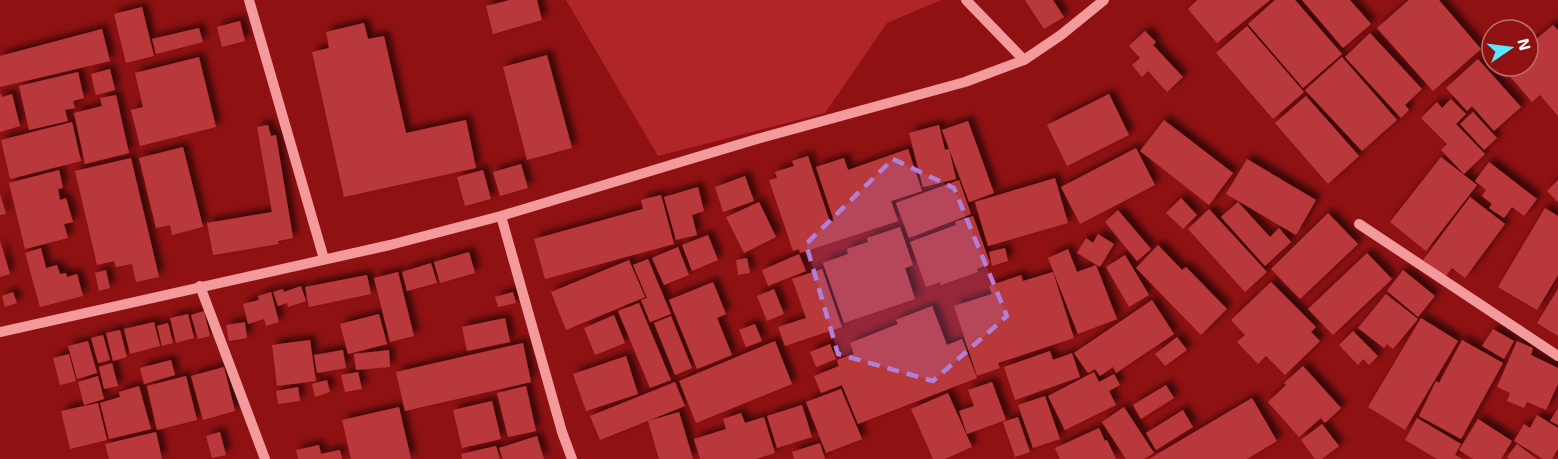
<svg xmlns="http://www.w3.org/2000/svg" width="1558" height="459" viewBox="0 0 1558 459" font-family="'Exo 2',sans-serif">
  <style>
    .green { fill: #b02628 }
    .building { fill: #b8393b; filter: url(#shadow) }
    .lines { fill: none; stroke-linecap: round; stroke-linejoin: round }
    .minor { stroke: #f29a9c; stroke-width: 10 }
    .marked { fill: #b080d9; fill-opacity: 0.2; stroke: #b080d9; stroke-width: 4.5; stroke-dasharray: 12 8; stroke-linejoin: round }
  </style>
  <defs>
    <filter id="shadow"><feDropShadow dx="5.5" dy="-5.5" stdDeviation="3" flood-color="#0009"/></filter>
  </defs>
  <rect width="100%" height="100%" fill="#8f1112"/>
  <path class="green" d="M566 0H941L887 23 825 113 658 156Z"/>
  <path class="building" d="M510 0H537L542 20 493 34 486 6Z
    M1025 0H1053L1064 17 1044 29Z
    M1197 0H1270L1217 43 1188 9Z
    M1275 0H1295L1342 54 1303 88 1248 24Z
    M1302 0H1350L1371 24 1343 48Z
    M1409 0H1439L1481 49 1433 91 1377 28Z
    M142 7 154 56 126 63 114 14Z
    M240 21 245 41 222 47 217 27Z
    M364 23 368 39 384 36 406 133 466 120 476 168 344 197 312 52 329 48 326 32Z
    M1553 25 1558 30V116L1540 95 1532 102 1503 68 1528 66V46Z
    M1247 26 1304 92 1273 119 1216 53Z
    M199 28 203 42 156 54 152 39Z
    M102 29 110 61 0 87V56Z
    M1145 31 1156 42 1153 45 1183 77 1167 92 1148 71 1142 77 1132 65 1140 58 1129 46Z
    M1370 33 1422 89 1405 105 1409 110 1401 118 1345 57Z
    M547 55 572 148 527 160 503 67Z
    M199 57 216 127 140 146 131 110 143 107 135 73Z
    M1342 57 1397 120 1362 151 1305 90Z
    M1478 59 1521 107 1494 131 1472 106 1467 111 1446 88Z
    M110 69 115 90 96 95 91 74Z
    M78 72 84 98 73 101 75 108 65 110 68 121 29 130 19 86Z
    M0 93 2 97 12 94 20 126 0 132Z
    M1109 94 1129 135 1067 166 1047 125Z
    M116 95 129 153 85 164 74 113 102 106 100 98Z
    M1306 96 1359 156 1328 184 1275 123Z
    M1451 99 1466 114 1456 124 1485 154 1464 174 1441 150 1447 144 1421 118 1437 102 1442 108Z
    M1473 112 1497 138 1484 150 1460 124Z
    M1164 120 1233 173 1209 205 1140 151Z
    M968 121 994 193 969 202 942 130Z
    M72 122 81 161 10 179 1 140Z
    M268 125 271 136 276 135 293 238 278 241 279 244 213 255 207 223 272 212 257 127Z
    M939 125 945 150 949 149 956 179 923 187 909 133Z
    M183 147 203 227 172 235 170 225 156 228 139 158Z
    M1136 148 1155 185 1080 224 1061 187Z
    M908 149 922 191 891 201 898 221 800 253 799 249 793 251 769 180 777 178 775 172 794 166 792 161 808 156 830 222 834 221 816 167 844 158 848 170Z
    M1441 157 1477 185 1426 251 1390 222Z
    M131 158 159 277 136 282 132 264 116 267 114 261 97 265 75 171Z
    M1247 159 1316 200 1296 235 1226 194Z
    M1489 162 1537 199 1524 216 1512 207 1504 218 1489 208 1492 204 1482 196 1486 190 1475 181Z
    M521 164 528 188 500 196 493 172Z
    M59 170 63 188 58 189 60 200 66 198 73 222 64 224 68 238 25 249 9 183Z
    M483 170 491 199 465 206 457 177Z
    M745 176 754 201 723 212 715 187Z
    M1055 178 1068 223 988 246 975 202Z
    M959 180 971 214 909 238 896 203Z
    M1558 180V202L1547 191Z
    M698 187 704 211 692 215 697 235 676 240 664 197Z
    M0 194 6 214 0 215Z
    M661 195 674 244 545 279 534 239 643 209 641 200Z
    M1470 197 1505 224 1465 278 1452 268 1445 277 1423 260Z
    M1181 198 1197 215 1183 229 1166 213Z
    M759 202 776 237 744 253 726 217Z
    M1238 202 1270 237 1279 228 1291 242 1265 266 1221 217Z
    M1545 208 1558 216V275L1537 310 1498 287Z
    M1209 209 1267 272 1245 292 1188 229Z
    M1118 210 1151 249 1137 261 1105 222Z
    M1328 213 1358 244 1300 299 1271 269Z
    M973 216 990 263 977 269 978 272 941 285 940 282 926 287 910 242 956 225 955 222Z
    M900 227 913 265 905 268 915 299 844 323 823 263 848 254 847 249 868 242 867 238Z
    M1098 234 1114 244 1100 267 1077 253 1086 238 1093 243Z
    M708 235 718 260 692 271 682 245Z
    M0 241 10 274 0 277Z
    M1158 245 1182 270 1186 267 1227 309 1201 335 1136 268Z
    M678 247 689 275 664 285 652 258Z
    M41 248 46 268 57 265 60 274 66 273 67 277 77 274 83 296 40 307 25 253Z
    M1005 248 1008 261 992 266 989 252Z
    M1068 249 1077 272 1096 265 1117 319 1078 334 1048 258Z
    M469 252 475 273 440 283 434 262Z
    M1367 253 1392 279 1333 335 1308 309Z
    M799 254 806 271 768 286 762 270Z
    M1125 255 1149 295 1129 307 1106 267Z
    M747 258 750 273 738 275 736 260Z
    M648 259 671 314 650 322 641 300 647 298 633 265Z
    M629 260 645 297 566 330 551 292Z
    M431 263 437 283 407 291 402 272Z
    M822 269 842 327 785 346 778 327 806 318 792 279Z
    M106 270 110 288 99 291 95 273Z
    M1403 270 1435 296 1418 317 1387 291Z
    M398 272 414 336 390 342 374 278Z
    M1053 272 1074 338 998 363 1000 368 977 376 954 306 992 294 989 286 1021 275 1023 281Z
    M367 275 371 294 309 307 305 287Z
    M713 282 726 314 717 318 732 355 697 369 669 300Z
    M1271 282 1316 327 1311 332 1320 341 1285 375 1266 356 1258 364 1237 342 1245 335 1231 320Z
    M301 286 306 301 288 307 287 303 278 306 273 292 283 289 284 292Z
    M774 289 784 314 767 321 757 296Z
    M1558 289V336L1537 323Z
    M13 292 17 303 5 307 2 296Z
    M271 292 279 322 266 326 264 319 248 324 243 304 259 300 258 296Z
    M513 292 516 303 498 307 495 297Z
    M1386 294 1418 319 1393 349 1387 344 1384 348 1358 328Z
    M1152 300 1174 334 1116 373 1113 367 1100 376 1095 369 1088 373 1074 353Z
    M639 303 671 380 650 388 618 311Z
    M932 306 947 345 962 339 977 378 858 424 842 385 821 393 814 376 839 366 837 360 854 354 850 343 898 324 896 320Z
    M204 311 210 336 198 339 191 315Z
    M188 314 194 338 176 343 170 318Z
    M379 314 387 344 348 354 340 324Z
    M614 315 625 343 595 355 584 328Z
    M671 316 692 368 675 375 654 323Z
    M505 318 510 342 467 351 462 327Z
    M1421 318 1458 341 1405 430 1368 407Z
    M154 322 160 346 130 354 124 329Z
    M245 322 247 338 229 341 226 325Z
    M168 323 173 343 162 346 157 326Z
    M755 324 762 341 746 347 739 330Z
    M1493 329 1514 341 1504 359 1482 346Z
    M120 330 127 357 113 361 106 333Z
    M1353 331 1378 356 1369 365 1363 359 1358 365 1339 345Z
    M103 335 110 360 98 363 91 338Z
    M1177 337 1187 350 1165 366 1155 354Z
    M310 340 316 381 277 386 272 345Z
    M1462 340 1503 363 1461 439 1419 416 1436 381 1439 383Z
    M88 341 97 373 77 379 68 346Z
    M775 341 792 384 696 423 679 381Z
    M1517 341 1533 348 1531 355 1558 368V384L1546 410 1527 402 1524 408 1507 401 1510 393 1497 387Z
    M523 343 531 382 405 411 396 372Z
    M830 344 836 359 816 367 810 352Z
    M343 350 346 368 317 373 314 355Z
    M389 350 390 367 356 370 354 354Z
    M1050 351 1053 360 1072 353 1080 377 1015 400 1004 367Z
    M69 354 76 381 60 385 53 358Z
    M626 356 638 394 586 411 573 374Z
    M171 360 175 375 144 384 140 368Z
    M112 363 118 386 104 389 99 367Z
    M1303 366 1341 408 1325 423 1321 418 1299 437 1268 402 1286 385 1284 383Z
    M224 367 235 411 203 420 191 376Z
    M358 372 362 389 345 392 341 375Z
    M1094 372 1099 382 1114 374 1120 385 1109 391 1116 405 1065 430 1048 396Z
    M98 376 104 399 84 405 78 382Z
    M186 376 197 420 157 430 147 386Z
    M327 380 330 392 315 397 312 384Z
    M675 382 685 406 600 440 590 416Z
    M992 382 1006 420 967 434 959 411 974 406 968 390Z
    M1166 385 1174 398 1141 419 1133 405Z
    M139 386 151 429 109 439 100 403 120 397 119 392Z
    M526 386 536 431 508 437 497 393Z
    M298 387 300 401 278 404 276 391Z
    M841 389 862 439 826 453 806 402Z
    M948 393 972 447 945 459H933L911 409Z
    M1045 396 1060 439 1033 448 1018 405Z
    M1252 398 1277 441 1247 459H1149Z
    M492 401 501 439 462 448 453 410Z
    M98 403 107 440 70 449 61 411Z
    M802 405 812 437 777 448 767 416Z
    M399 407 411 459H351L342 420Z
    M1124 407 1154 453 1144 459H1126L1102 422Z
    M1558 408V425L1550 421Z
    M1183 410 1193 427 1156 450 1146 433Z
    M679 412 693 459H659L648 421Z
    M741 413 745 423 764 417 775 453 756 459H700L694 439 726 429 723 419Z
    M1537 415 1558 428V449L1552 459H1543L1514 441 1524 424 1530 428Z
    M1018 417 1030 452 1015 457 1003 422Z
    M1417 418 1461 444 1455 455 1462 459H1437L1405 440Z
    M1478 419 1512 441 1501 459H1473L1459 450Z
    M1322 424 1339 446 1322 459H1315L1301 440Z
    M1099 428 1105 441 1107 440 1116 459H1060L1055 448Z
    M156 432 162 459H109L105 444Z
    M220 432 226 455 212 458 206 436Z
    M537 436 544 459H503L499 448Z
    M820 443 825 459H794L792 452Z
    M1517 444 1537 459H1509L1507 457Z
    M319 445 321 454 340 450 342 459H298L296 450Z
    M496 446 500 459H462L461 454Z"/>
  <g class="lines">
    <path class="minor" d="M249 0 324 259
      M966 0 1024 60
      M501 216 562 432 572 459
      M1359 224 1558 356
      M200 286 265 459
      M0 332 390 245 501 216 757 139 965 82 1024 60 1061 35 1104 0"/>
  </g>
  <path class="marked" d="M893 159 954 188 1007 316 933 381 838 354 806 244Z"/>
  <g transform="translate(1510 48) rotate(76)"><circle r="28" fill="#8f1112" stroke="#bc7071" stroke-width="1.5"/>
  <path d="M0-4.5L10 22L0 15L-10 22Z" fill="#5be8ff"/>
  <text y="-9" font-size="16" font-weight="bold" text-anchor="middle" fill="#ffffff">N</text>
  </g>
</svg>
